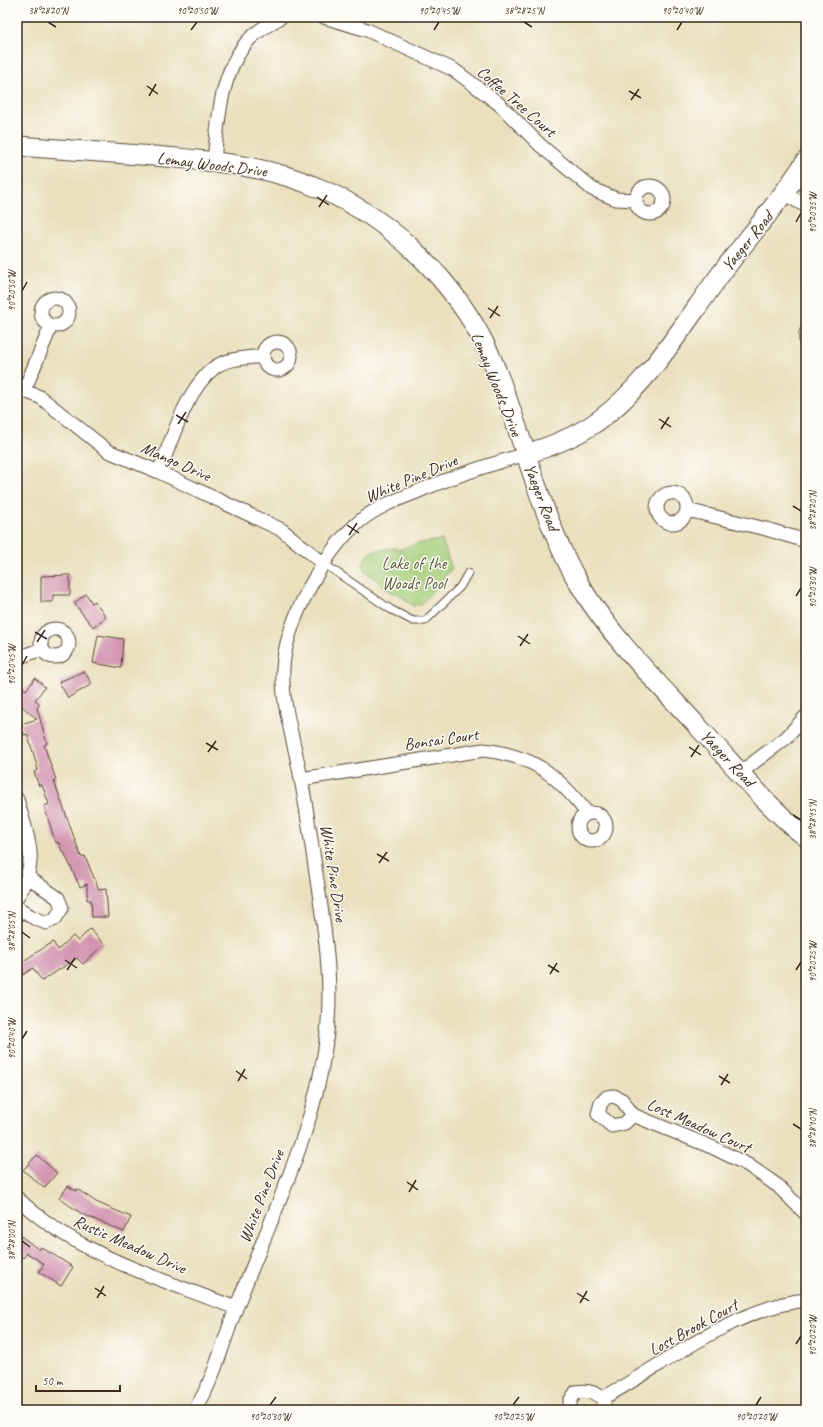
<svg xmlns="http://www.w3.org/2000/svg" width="823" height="1427" viewBox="0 0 823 1427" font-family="Caveat,sans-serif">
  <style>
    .green { fill: #a3cb76; stroke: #6f7a4a }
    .building { fill: #d294b0 }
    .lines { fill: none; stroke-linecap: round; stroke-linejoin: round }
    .lane-casing { stroke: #554536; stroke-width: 9 }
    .street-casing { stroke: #554536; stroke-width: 15 }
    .secondary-casing { stroke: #554536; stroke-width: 21 }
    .lane { stroke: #fff; stroke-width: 7 }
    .street { stroke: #fff; stroke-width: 13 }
    .secondary { stroke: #fff; stroke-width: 19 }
    .ticks { fill: none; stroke: #3b2a1e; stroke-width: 1.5 }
    .labels { text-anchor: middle; stroke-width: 3; stroke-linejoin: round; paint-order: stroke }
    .street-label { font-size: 17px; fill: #3b2a1e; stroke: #fdfcf7 }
    .park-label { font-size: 17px; fill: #5a5a38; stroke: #fdfcf7 }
    .neatline { fill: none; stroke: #3b2a1e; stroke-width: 1.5 }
    .ticks-label { font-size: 10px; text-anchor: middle; fill: #3b2a1e }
  </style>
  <rect width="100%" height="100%" fill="#fdfcf7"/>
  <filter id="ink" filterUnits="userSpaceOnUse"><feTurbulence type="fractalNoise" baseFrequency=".025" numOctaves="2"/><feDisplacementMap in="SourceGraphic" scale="8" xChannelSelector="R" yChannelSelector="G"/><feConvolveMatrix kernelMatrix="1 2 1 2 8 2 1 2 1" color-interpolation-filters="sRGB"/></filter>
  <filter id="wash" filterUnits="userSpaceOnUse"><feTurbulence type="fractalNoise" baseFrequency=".012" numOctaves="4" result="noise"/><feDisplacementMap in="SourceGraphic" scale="16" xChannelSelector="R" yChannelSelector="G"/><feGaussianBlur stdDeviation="0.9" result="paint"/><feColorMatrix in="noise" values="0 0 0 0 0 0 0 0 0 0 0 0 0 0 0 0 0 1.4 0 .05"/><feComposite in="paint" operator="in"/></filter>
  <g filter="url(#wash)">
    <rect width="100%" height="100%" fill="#eae0be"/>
    <path class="green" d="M439 540H442L452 568 420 606 417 604 414 607 396 592 394 594 365 571C361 563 366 557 372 551L395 548 398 550 416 544Z"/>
    <g id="blocks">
      <path class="building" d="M70 575V595H53V602H41V576Z
        M86 594 92 603 95 601 106 617 93 627 74 603Z
        M98 635 123 639 121 668 93 663Z
        M84 671 92 684 68 698 59 682Z
        M35 678 45 687 35 700 40 704 37 708 47 744 44 745 56 780 54 781 81 857 85 856 99 890 106 889 108 917H92L91 900H87V884L80 887 64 852H62L59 843H57L54 839 51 828 44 806 49 804 42 785 39 786 34 772 38 770 34 755 27 734 24 735 21 724 37 719 17 702V692L22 687 26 690Z
        M90 929 104 944 83 964 77 958 42 981 33 968 17 979V965L53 942 58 950 73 936 78 941Z
        M37 1155 57 1173 44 1188 23 1170Z
        M68 1186 76 1191 77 1189 96 1202 131 1217 124 1232 82 1214 59 1198Z
        M17 1233 39 1250 41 1247 73 1267 61 1286 39 1272 44 1264 27 1253 23 1258 17 1254Z"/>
    </g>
  </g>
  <g filter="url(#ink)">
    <use href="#blocks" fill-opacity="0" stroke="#554536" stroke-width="1"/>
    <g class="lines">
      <defs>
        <path id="lane" d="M323 563 390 609 413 621H425L460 587 468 573"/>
        <path id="street" d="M324 17 367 30 454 70 498 103 540 145 592 189 616 199 636 200
          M214 161C218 122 220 75 246 43 255 32 269 24 281 17
          M636 200a14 14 0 1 1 28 0a14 14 0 1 1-28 0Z
          M785 194 806 206
          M41 312a14 14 0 1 1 28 0a14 14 0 1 1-28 0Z
          M806 333V342
          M263 356a14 14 0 1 1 28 0a14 14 0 1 1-28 0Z
          M17 388 40 397 108 451 159 472 282 530 323 563
          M24 391 51 326
          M159 472C172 440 186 389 215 367 228 358 247 358 263 356
          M657 508a15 15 0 1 1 30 0a15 15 0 1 1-30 0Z
          M687 510 766 529 806 541
          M41 643a14 14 0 1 1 28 0a14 14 0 1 1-28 0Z
          M17 658 42 649
          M741 772 786 738 806 716
          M301 779 483 750C535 756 556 774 588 814
          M17 799C27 836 41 862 17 897
          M578 827a14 14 0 1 1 28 0a14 14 0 1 1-28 0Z
          M17 907 30 916 46 923 55 919 62 908 58 898 28 877
          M633 1115 625 1123 612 1126 598 1114 601 1103 607 1097 614 1096 622 1100 633 1115 714 1148 748 1165 778 1186 806 1214
          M17 1198C77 1255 161 1279 236 1308
          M603 1398C665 1364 736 1307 806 1300
          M195 1410C215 1378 223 1341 237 1306 275 1206 329 1105 329 996 329 954 322 914 316 873 311 841 307 810 301 779 295 743 281 704 283 668 286 621 324 551 360 521 375 508 396 500 414 493 451 477 488 465 526 454
          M570 1410V1401L576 1392C587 1390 594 1392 603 1398L605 1410"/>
        <path id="secondary" d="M17 146C63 149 108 153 154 156 212 161 267 165 321 189 393 220 456 282 489 353 523 429 538 515 581 587 613 640 660 685 702 731 736 767 767 807 806 837
          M526 454C549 447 572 438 592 425 645 390 683 325 720 275 749 236 779 203 806 161"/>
      </defs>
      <use href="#lane" class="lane-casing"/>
      <use href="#street" class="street-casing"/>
      <use href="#secondary" class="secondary-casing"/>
      <use href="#lane" class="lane"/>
      <use href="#street" class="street"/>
      <use href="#secondary" class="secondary"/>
    </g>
  </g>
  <path class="ticks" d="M48 22 56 27M524 22 532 27M191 30 197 22M434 30 439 22M677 30 682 22M147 86 158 94M629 91 641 98M149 96 156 84M631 100 639 89M317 197 329 205M319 207 327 195M796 222 801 213M22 291 27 282M488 308 500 316M490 318 498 306M176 415 188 422M659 419 671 427M178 424 186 412M661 429 669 417M793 506 801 511M347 525 359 533M349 535 357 523M796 596 801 588M35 632 47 639M518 636 530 644M37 642 45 630M520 646 528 634M22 665 27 656M206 743 218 750M689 747 701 755M208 752 216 741M691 757 699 745M793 815 801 820M377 854 389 861M379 863 387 852M22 932 30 938M65 960 77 968M548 965 559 972M67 970 75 958M796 970 801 962M550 974 557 963M22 1039 27 1031M236 1071 247 1079M719 1076 730 1083M238 1081 245 1069M721 1085 728 1074M793 1124 801 1129M407 1182 418 1190M409 1192 416 1180M22 1241 30 1247M95 1288 106 1296M577 1293 589 1301M97 1298 104 1286M580 1303 587 1291M796 1344 801 1336M270 1405 276 1397M513 1405 519 1397M756 1405 761 1397"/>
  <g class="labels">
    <g class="street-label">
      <text transform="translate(517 101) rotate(41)" y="6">Coffee Tree Court</text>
      <text transform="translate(212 164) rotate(7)" y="6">Lemay Woods Drive</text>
      <text transform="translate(747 241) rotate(-51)" y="6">Yaeger Road</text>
      <text transform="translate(497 384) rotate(68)" y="6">Lemay Woods Drive</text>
      <text transform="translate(176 461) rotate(24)" y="6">Mango Drive</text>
      <text transform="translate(411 478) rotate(-23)" y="6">White Pine Drive</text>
      <text transform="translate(542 497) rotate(69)" y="6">Yaeger Road</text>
      <text transform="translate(441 739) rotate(-8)" y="6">Bonsai Court</text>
      <text transform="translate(728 758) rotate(47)" y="6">Yaeger Road</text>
      <text transform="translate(334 873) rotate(81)" y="6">White Pine Drive</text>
      <text transform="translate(699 1125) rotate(24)" y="6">Lost Meadow Court</text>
      <text transform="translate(261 1196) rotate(-69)" y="6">White Pine Drive</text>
      <text transform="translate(130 1244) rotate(24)" y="6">Rustic Meadow Drive</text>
      <text transform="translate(693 1327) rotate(-29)" y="6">Lost Brook Court</text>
    </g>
    <g class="park-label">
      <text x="414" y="569">Lake of the<tspan x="414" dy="20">Woods Pool</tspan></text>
    </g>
  </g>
  <rect width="823" height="1427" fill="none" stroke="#fdfcf7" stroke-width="44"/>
  <path d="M36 1385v6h84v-6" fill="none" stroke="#3b2a1e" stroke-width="2"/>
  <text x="42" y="1385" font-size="12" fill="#3b2a1e" stroke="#fdfcf7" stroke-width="3" paint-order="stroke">50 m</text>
  <rect x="22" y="22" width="779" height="1383" class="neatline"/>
  <g class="ticks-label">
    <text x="48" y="14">38°28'20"N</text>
    <text x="197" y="14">90°20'50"W</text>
    <text x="439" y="14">90°20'45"W</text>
    <text x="524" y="14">38°28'25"N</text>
    <text x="682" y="14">90°20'40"W</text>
    <text transform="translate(812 213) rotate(-90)" y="4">90°20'35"W</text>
    <text transform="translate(11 291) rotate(-90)" y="4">90°20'50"W</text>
    <text transform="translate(812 511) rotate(-90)" y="4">38°28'20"N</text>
    <text transform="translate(812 588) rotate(-90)" y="4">90°20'30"W</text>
    <text transform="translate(11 665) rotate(-90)" y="4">90°20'45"W</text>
    <text transform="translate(812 820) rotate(-90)" y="4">38°28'15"N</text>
    <text transform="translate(11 932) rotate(-90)" y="4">38°28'05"N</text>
    <text transform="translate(812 962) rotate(-90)" y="4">90°20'25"W</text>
    <text transform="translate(11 1039) rotate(-90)" y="4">90°20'40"W</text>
    <text transform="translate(812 1129) rotate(-90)" y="4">38°28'10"N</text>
    <text transform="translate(11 1241) rotate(-90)" y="4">38°28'00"N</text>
    <text transform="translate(812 1336) rotate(-90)" y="4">90°20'20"W</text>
    <text x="270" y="1420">90°20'30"W</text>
    <text x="513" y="1420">90°20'25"W</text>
    <text x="756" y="1420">90°20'20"W</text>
  </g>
</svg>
